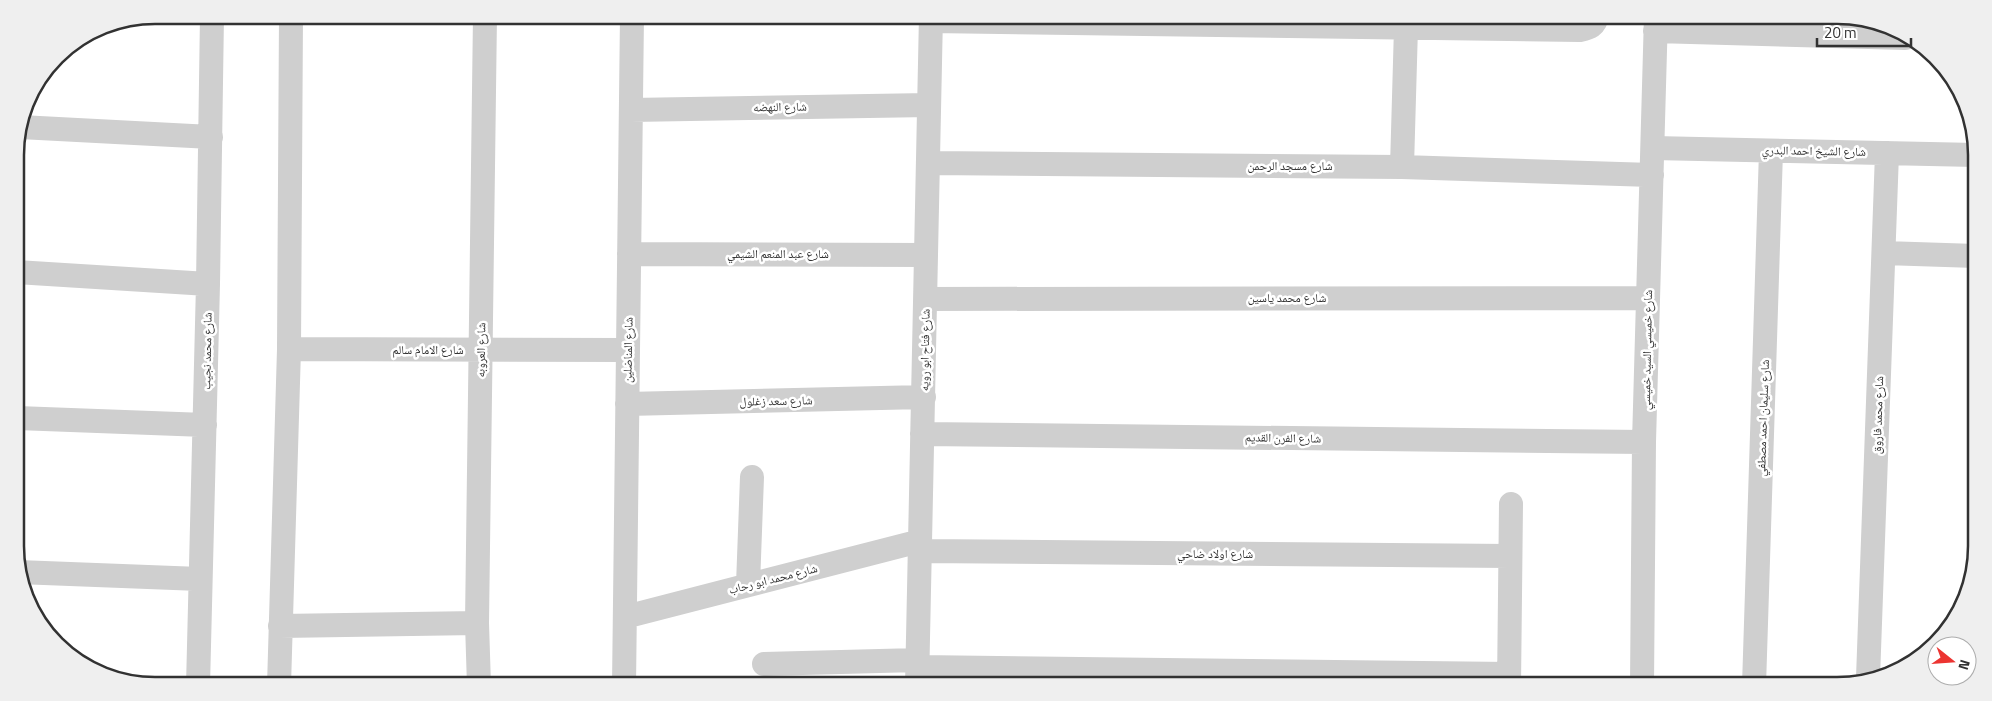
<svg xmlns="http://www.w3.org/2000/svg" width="1992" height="701" viewBox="0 0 1992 701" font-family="'Titillium Web','Noto Naskh Arabic',sans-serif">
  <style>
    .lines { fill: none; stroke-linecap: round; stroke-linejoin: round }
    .street { stroke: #cfcfcf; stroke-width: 24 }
    .labels { text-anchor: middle; stroke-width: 5; stroke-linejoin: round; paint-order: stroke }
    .street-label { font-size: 12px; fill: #323232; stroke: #fff }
    .rim { fill: none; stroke: #323232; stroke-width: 2.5 }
  </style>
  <rect width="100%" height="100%" fill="#fff"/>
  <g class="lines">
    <path class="street" d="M931 21 1580 30C1589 28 1596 26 1597 15
      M1655 31 1905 38
      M631 110 929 105
      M20 127 211 137
      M1653 148 1976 155
      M928 163 1402 167 1652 175
      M1402 167 1406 27
      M1884 253 1976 256
      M629 254 926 255
      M16 272 208 284
      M926 299 1648 298
      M289 349 628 350
      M627 404 924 397
      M17 418 205 425
      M922 434 1644 442
      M920 551 1510 556
      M18 572 200 579
      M748 585 752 477
      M625 617 920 541
      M280 626 477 623
      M764 664 918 660
      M918 667 1509 674
      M1868 678 1887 153
      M198 686 208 284 212 15
      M279 686 289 349 291 15
      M479 686 477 623 485 15
      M624 686 632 15
      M917 686 931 15
      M1509 686 1511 504
      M1642 686 1644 442 1656 15
      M1754 686 1771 151"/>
  </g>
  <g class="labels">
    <g class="street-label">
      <text transform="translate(780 107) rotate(-1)" y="4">شارع النهضه</text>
      <text transform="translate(1814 151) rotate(1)" y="4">شارع الشيخ احمد البدري</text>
      <text x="1290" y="170">شارع مسجد الرحمن</text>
      <text x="778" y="258">شارع عبد المنعم الشيمي</text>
      <text x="1287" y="302">شارع محمد ياسين</text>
      <text x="428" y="354">شارع الامام سالم</text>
      <text transform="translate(481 350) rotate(-89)" y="4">شارع العروبه</text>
      <text transform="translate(628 350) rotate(-89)" y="4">شارع المناضلين</text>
      <text transform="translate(925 350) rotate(-89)" y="4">شارع فتاح ابو رويه</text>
      <text transform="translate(1647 350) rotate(-89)" y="4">شارع خميسي السيد خميسي</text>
      <text transform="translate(207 351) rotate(-89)" y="4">شارع محمد نجيب</text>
      <text transform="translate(776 401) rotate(-1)" y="4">شارع سعد زغلول</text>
      <text transform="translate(1878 415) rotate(-88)" y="4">شارع محمد فاروق</text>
      <text transform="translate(1763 418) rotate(-88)" y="4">شارع سليمان احمد مصطفي</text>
      <text transform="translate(1283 438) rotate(1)" y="4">شارع الفرن القديم</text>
      <text x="1215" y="558">شارع اولاد ضاحي</text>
      <text transform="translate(773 579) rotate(-14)" y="4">شارع محمد ابو رحاب</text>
    </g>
  </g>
  <path d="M0 0H1992V701H0ZM155 24H1837A131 131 0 0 1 1968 155V546A131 131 0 0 1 1837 677H155A131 131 0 0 1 24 546V155A131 131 0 0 1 155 24Z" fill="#efefef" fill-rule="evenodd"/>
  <path class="rim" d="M155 24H1837A131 131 0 0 1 1968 155V546A131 131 0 0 1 1837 677H155A131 131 0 0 1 24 546V155A131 131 0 0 1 155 24Z"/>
  <g transform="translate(1952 661) rotate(107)"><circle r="24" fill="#ffffff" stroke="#adadad"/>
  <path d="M0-4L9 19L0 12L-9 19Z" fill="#ec3431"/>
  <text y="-8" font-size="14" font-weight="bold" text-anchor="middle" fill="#323232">N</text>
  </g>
  <path d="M1817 38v8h94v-8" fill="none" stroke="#323232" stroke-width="2.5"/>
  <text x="1824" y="38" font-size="15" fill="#323232" stroke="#ffffff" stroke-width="4" paint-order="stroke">20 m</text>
</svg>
